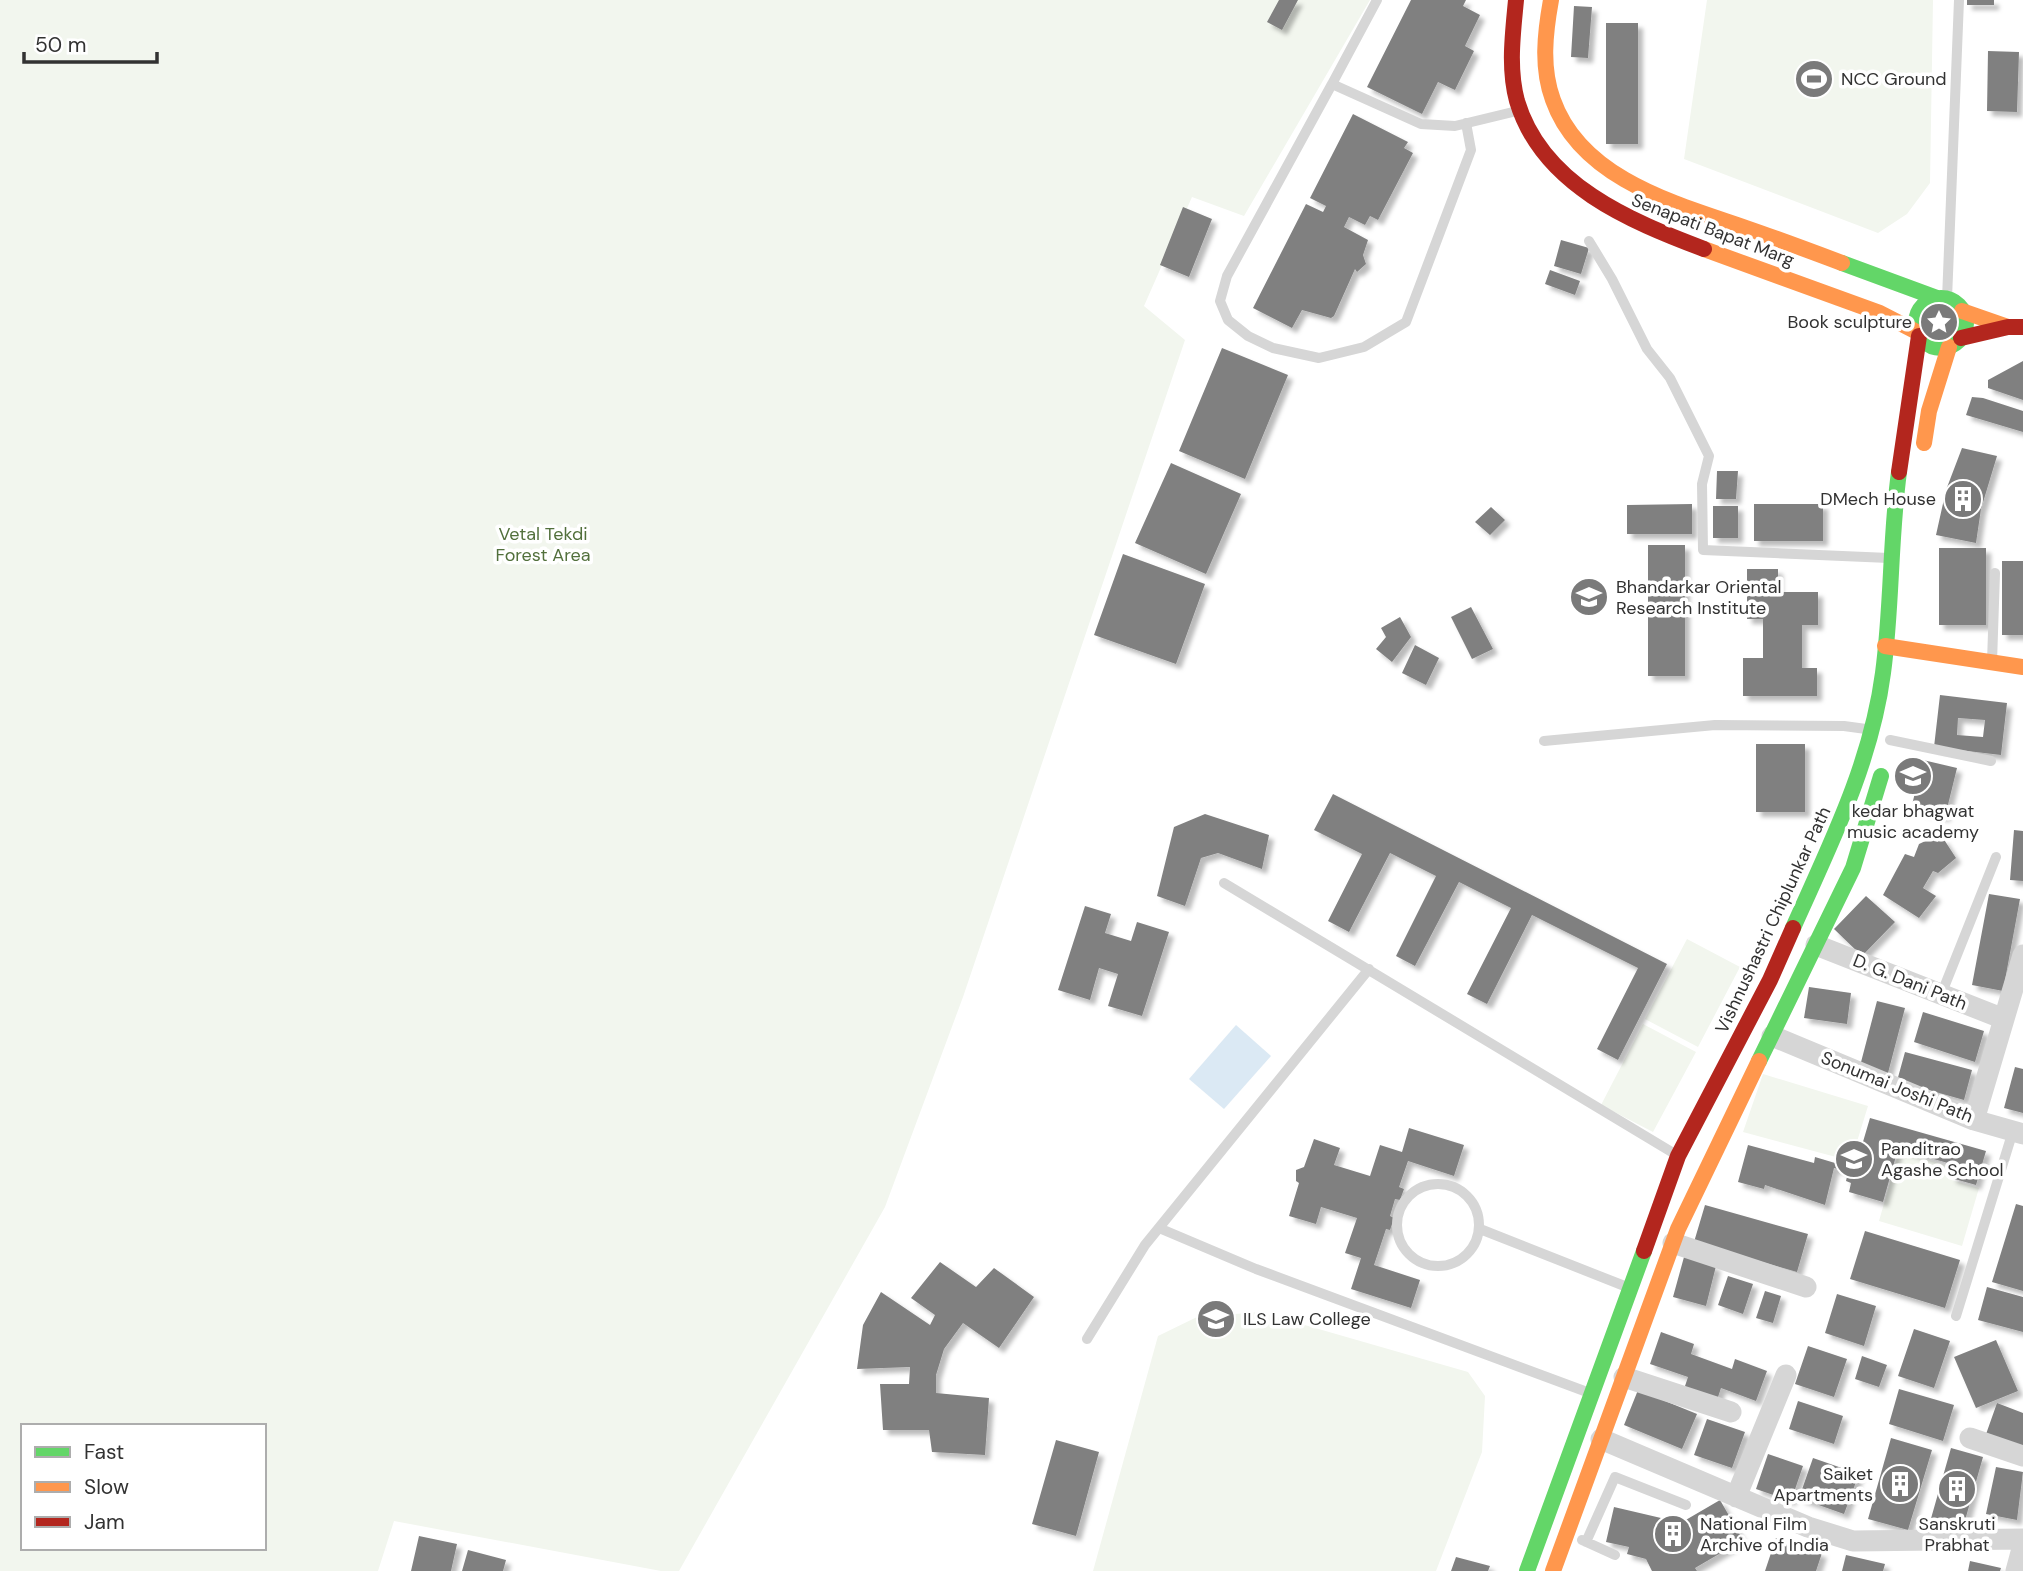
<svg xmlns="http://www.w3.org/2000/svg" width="2023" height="1571" viewBox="0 0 2023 1571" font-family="'DM Sans',sans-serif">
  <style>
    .green { fill: #f2f6ee; fill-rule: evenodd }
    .water { fill: #dbe9f4 }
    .building { fill: #808080; fill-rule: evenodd; filter: url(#shadow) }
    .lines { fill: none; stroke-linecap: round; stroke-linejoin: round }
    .lane { stroke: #d6d6d6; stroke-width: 10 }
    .street { stroke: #d6d6d6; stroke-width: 21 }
    .fast { stroke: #63d668; stroke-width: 16 }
    .slow { stroke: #ff974d; stroke-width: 16 }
    .jam { stroke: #b3261e; stroke-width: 16 }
    .labels { text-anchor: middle; stroke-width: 7; stroke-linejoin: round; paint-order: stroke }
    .poi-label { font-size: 18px; fill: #323232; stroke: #fff; text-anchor: start }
    .street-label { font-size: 18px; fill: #323232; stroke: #fff }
    .park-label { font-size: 18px; fill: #52703c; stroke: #fff }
  </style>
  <defs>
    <filter id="shadow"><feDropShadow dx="5" dy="5" stdDeviation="2" flood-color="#0004"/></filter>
  </defs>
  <rect width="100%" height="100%" fill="#fff"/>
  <path class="green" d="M0 0H1370L1244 216 1192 197 1144 306 1185 340 963 997 885 1207 679 1571H661L394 1521 378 1571H0ZM23 1426H264V1548H23Z
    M1707 0H1933L1930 183 1907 214 1878 233 1684 159Z
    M1687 939 1740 967 1698 1047 1645 1019Z
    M1643 1024 1696 1052 1653 1132 1601 1105Z
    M1763 1074 1868 1106 1851 1161 1743 1132Z
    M1899 1151 1952 1167 1948 1179 1979 1188 1962 1246 1879 1221Z
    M1260 1312 1468 1372 1485 1396 1482 1452 1436 1571H1093L1158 1336 1197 1317Z"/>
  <path class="water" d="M1236 1025 1271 1056 1224 1109 1189 1079Z"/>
  <path class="building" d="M1279 0H1298L1282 30 1267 22Z
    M1411 0H1466L1463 6 1480 15 1465 46 1474 51 1455 90 1438 82 1422 114 1367 87Z
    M1967 0H1994V5H1967Z
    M1574 6 1592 7 1588 58 1571 57Z
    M1606 23H1638V144H1606Z
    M1988 51 2019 52 2017 112 1987 111Z
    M1353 114 1408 142 1404 148 1413 153 1378 220 1370 216 1365 225 1349 217 1344 227 1368 240 1363 255 1366 264 1357 272 1355 269 1334 316 1331 318 1302 310 1292 328 1253 308 1306 204 1323 212 1326 206 1310 198Z
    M1183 207 1212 219 1189 277 1160 265Z
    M1561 240 1589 248 1581 274 1554 266Z
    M1550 270 1580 281 1575 295 1545 284Z
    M1222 348 1288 375 1245 479 1179 451Z
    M2023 361V400L1988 388V380Z
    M1972 397 1983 398 2023 411V432L1966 415Z
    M1962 448 1997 456 1981 509 1976 543 1936 535 1946 490Z
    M1171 463 1241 494 1206 574 1135 543Z
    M1717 471H1738L1736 499H1716Z
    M1692 504V534H1627V505Z
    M1754 504H1823V541H1754Z
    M1713 506H1738V538H1713Z
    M1491 507 1505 520 1490 535 1475 522Z
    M1648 545H1685V676H1648Z
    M1939 548H1986V625H1939Z
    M1123 554 1205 584 1176 664 1094 635Z
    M2002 561H2023V635H2002Z
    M1747 569H1778V592H1818V625H1802V668H1817V696H1743V658H1763V619H1747Z
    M1471 607 1493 649 1472 659 1451 617Z
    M1400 617 1411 637 1392 662 1376 649 1386 637 1381 628Z
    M1415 645 1439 658 1426 685 1402 673Z
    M1940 695 2007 703 2001 755 1934 747ZM1958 718 1985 720 1983 737 1957 735Z
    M1756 744H1805V812H1756Z
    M1923 760 1957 768 1945 817 1911 809Z
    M1333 794 1667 964 1618 1060 1597 1049 1638 968 1532 915 1487 1004 1467 994 1511 908 1459 882 1415 966 1396 956 1436 876 1390 853 1349 932 1328 921 1362 854 1314 830Z
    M1205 814 1269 835 1262 869 1218 853 1201 858 1185 906 1157 896 1174 827Z
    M2014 830 2023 831V881L2010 880Z
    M1934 837 1937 842 1943 838 1956 858 1938 873 1933 871 1923 888 1936 896 1919 918 1883 895 1905 854 1914 857 1919 844Z
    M1989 894 2020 899 2003 991 1972 985Z
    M1866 896 1895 922 1862 956 1834 929Z
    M1085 906 1111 914 1105 933 1131 941 1137 922 1169 932 1142 1016 1108 1006 1118 974 1099 968 1090 1000 1058 990Z
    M1809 987 1851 993 1847 1024 1804 1018Z
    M1877 1001 1905 1008 1888 1073 1860 1066Z
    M1923 1012 1984 1031 1975 1062 1914 1042Z
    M1905 1052 1972 1070 1964 1100 1897 1081Z
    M2015 1067 2023 1069V1113L2004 1108Z
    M1870 1118 1986 1151 1976 1185 1951 1178 1955 1165 1898 1149 1883 1202 1849 1192 1851 1183 1846 1181 1848 1172 1834 1168 1825 1205 1765 1185 1764 1189 1738 1182 1748 1145 1814 1163 1815 1157 1855 1169Z
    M1409 1128 1464 1145 1454 1176 1408 1161 1399 1187 1404 1189 1400 1200 1395 1199 1390 1216 1394 1218 1390 1230 1386 1229 1374 1265 1420 1280 1411 1308 1351 1289 1361 1258 1345 1253 1357 1218 1321 1207 1316 1224 1289 1216 1299 1183 1296 1181V1170L1304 1167 1314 1139 1340 1148 1334 1165 1370 1176 1380 1145 1402 1152Z
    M2016 1204 2023 1206V1291L1992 1282Z
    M1705 1205 1808 1234 1797 1272 1694 1242Z
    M1865 1231 1960 1260 1945 1308 1850 1279Z
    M1684 1257 1716 1266 1706 1306 1673 1297Z
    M940 1262 976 1287 994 1268 1034 1297 999 1348 963 1323 944 1349 936 1375V1393L989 1398 985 1455 932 1452 929 1430H883L880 1384H909L910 1367 857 1369 863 1325 881 1292 930 1325 935 1315 911 1298Z
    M1728 1276 1753 1284 1743 1314 1718 1305Z
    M1987 1287 2023 1297V1332L1978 1320Z
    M1765 1291 1781 1296 1773 1323 1756 1318Z
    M1837 1294 1876 1306 1864 1346 1825 1333Z
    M1914 1329 1950 1341 1934 1388 1898 1376Z
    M1661 1332 1694 1344 1691 1354 1732 1369 1735 1359 1767 1371 1756 1401 1721 1388 1716 1403 1683 1392 1688 1377 1650 1364Z
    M1996 1340 2018 1391 1976 1408 1954 1357Z
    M1808 1346 1847 1359 1834 1397 1795 1384Z
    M1862 1356 1887 1365 1879 1387 1855 1379Z
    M1899 1389 1954 1405 1943 1441 1889 1424Z
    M1638 1390 1697 1414 1682 1449 1624 1425Z
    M1798 1401 1843 1416 1834 1444 1789 1429Z
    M1997 1403 2023 1413V1451L1985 1437Z
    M1707 1419 1745 1432 1732 1468 1694 1455Z
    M1891 1438 1932 1450 1908 1530 1868 1519Z
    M1056 1440 1099 1452 1076 1536 1032 1524Z
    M1951 1448 1983 1457 1962 1531 1930 1522Z
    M1768 1454 1803 1466 1791 1501 1756 1489Z
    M1813 1458 1859 1474 1844 1514 1799 1498Z
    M1996 1467 2023 1472 2017 1520 1986 1514Z
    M1720 1500 1743 1540 1695 1568 1697 1571H1652L1646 1559 1627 1554 1629 1547 1606 1542 1614 1507 1661 1518 1659 1523 1669 1520 1672 1528Z
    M419 1536 457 1544 451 1571H411Z
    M1776 1538 1822 1553 1816 1571H1765Z
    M468 1550 506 1560 503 1571H462Z
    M1846 1555 1885 1564 1883 1571H1842Z
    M1456 1557 1490 1566 1488 1571H1451Z
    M1970 1561 2001 1568 2000 1571H1968Z"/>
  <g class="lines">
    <path class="lane" d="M1377 0 1332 84 1421 124 1455 126 1517 111
      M1332 84 1227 276 1220 301 1228 320 1248 336 1273 348 1319 358 1364 347 1406 322 1471 150 1466 123
      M1589 241 1612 279 1647 349 1670 378 1709 456 1702 484 1703 550 1889 558
      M1947 299 1959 0
      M1992 662 1995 573
      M1890 740 1991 761
      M1544 741 1715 725 1844 726 1866 729
      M1224 883 1675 1154
      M1941 995 1996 857
      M1397 1225a41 41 0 1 1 82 0a41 41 0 1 1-82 0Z
      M1159 1228 1256 1269 1587 1392
      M1480 1229 1627 1287
      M1956 1316 2013 1131
      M1087 1339 1145 1245 1369 969
      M1582 1540 1615 1555
      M1586 1542 1615 1477 1686 1505"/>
    <path class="street" d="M1816 945 2004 1019
      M1772 1036 1974 1120 2023 1134
      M1974 1120 2023 955
      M1673 1243 1806 1287
      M1624 1377 1731 1412
      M1970 1438 2023 1456
      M1601 1439 1808 1527 1853 1541 2023 1539
      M1736 1497 1786 1375
      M2016 1571 2023 1545"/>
    <path class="fast" d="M1842 263 1937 298
      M1916 323a25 25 0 1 1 50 0a25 25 0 1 1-50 0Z
      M1793 928C1830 845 1871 764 1883 673 1892 607 1890 538 1899 472
      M1759 1061 1853 868 1881 776
      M1527 1571 1644 1251"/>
    <path class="slow" d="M1551 0C1545 33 1541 68 1553 100 1581 179 1676 204 1746 228 1778 239 1810 251 1842 263
      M1704 249 1880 313 1917 332
      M1962 311 2008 327
      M1924 443 1929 411 1949 347
      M1885 646 2023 667
      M1553 1571 1678 1229 1759 1061"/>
    <path class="jam" d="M1516 0C1513 33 1508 68 1517 101 1542 185 1630 221 1704 249
      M1961 338 2008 327H2023
      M1899 472 1919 336
      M1644 1251 1678 1156 1770 980 1793 928"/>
  </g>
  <defs>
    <symbol id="stadium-disc" viewBox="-11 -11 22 22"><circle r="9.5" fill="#7a7a7a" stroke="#fff"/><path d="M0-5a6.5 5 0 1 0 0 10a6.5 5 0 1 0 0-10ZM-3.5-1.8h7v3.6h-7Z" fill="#fff"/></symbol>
    <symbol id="sight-disc" viewBox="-11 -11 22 22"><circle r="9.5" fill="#7a7a7a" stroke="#fff"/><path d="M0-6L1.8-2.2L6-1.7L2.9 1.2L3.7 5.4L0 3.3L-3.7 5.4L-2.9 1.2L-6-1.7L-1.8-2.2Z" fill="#fff"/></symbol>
    <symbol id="building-disc" viewBox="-11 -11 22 22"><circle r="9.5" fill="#7a7a7a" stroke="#fff"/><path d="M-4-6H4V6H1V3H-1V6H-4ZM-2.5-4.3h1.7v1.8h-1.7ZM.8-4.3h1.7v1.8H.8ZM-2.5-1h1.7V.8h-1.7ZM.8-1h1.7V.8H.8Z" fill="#fff"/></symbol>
    <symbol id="university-disc" viewBox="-11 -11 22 22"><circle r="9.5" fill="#7a7a7a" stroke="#fff"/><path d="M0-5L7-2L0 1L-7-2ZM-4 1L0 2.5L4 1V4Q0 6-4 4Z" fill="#fff"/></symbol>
    <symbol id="school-disc" viewBox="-11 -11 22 22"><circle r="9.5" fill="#7a7a7a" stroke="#fff"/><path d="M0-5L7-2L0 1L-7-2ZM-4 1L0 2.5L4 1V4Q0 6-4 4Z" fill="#fff"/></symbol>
  </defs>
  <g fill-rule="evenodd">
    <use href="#stadium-disc" x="1792" y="57" width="44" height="44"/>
    <use href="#sight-disc" x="1917" y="300" width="44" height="44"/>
    <use href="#building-disc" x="1941" y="477" width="44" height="44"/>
    <use href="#university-disc" x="1567" y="575" width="44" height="44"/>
    <use href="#school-disc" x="1891" y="754" width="44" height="44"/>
    <use href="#school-disc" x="1832" y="1137" width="44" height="44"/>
    <use href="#university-disc" x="1194" y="1297" width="44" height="44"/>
    <use href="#building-disc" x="1878" y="1462" width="44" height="44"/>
    <use href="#building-disc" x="1935" y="1467" width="44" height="44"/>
    <use href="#building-disc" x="1651" y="1512" width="44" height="44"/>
  </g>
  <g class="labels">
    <g class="poi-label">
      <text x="1841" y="85">NCC Ground</text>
      <text x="1912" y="328" text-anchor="end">Book sculpture</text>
      <text x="1936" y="505" text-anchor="end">DMech House</text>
      <text x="1616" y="593">Bhandarkar Oriental<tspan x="1616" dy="21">Research Institute</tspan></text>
      <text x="1913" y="817" text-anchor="middle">kedar bhagwat<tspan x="1913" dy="21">music academy</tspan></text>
      <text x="1881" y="1155">Panditrao<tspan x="1881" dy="21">Agashe School</tspan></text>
      <text x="1243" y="1325">ILS Law College</text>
      <text x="1873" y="1480" text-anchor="end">Saiket<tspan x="1873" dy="21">Apartments</tspan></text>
      <text x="1700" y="1530">National Film<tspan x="1700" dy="21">Archive of India</tspan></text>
      <text x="1957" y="1530" text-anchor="middle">Sanskruti<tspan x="1957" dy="21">Prabhat</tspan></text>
    </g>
    <g class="street-label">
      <text transform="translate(1713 230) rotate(21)" y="6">Senapati Bapat Marg</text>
      <text transform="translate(1773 920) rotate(-65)" y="6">Vishnushastri Chiplunkar Path</text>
      <text transform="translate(1910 982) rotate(22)" y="6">D. G. Dani Path</text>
      <text transform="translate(1897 1087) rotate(22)" y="6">Sonumai Joshi Path</text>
    </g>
    <g class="park-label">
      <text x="543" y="540">Vetal Tekdi<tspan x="543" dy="21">Forest Area</tspan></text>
    </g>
  </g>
  <rect x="21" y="1424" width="245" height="126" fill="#ffffff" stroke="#adadad" stroke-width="2"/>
  <rect x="35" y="1447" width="35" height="10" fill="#63d668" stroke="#adadad" stroke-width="2"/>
  <text x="84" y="1459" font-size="21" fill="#323232">Fast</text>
  <rect x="35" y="1482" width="35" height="10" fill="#ff974d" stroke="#adadad" stroke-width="2"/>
  <text x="84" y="1494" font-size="21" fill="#323232">Slow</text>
  <rect x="35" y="1517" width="35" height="10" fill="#b3261e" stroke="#adadad" stroke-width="2"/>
  <text x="84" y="1529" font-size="21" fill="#323232">Jam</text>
  <path d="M24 52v10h133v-10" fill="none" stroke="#323232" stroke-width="3.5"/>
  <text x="35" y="52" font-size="21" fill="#323232" stroke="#ffffff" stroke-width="5" paint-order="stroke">50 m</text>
</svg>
